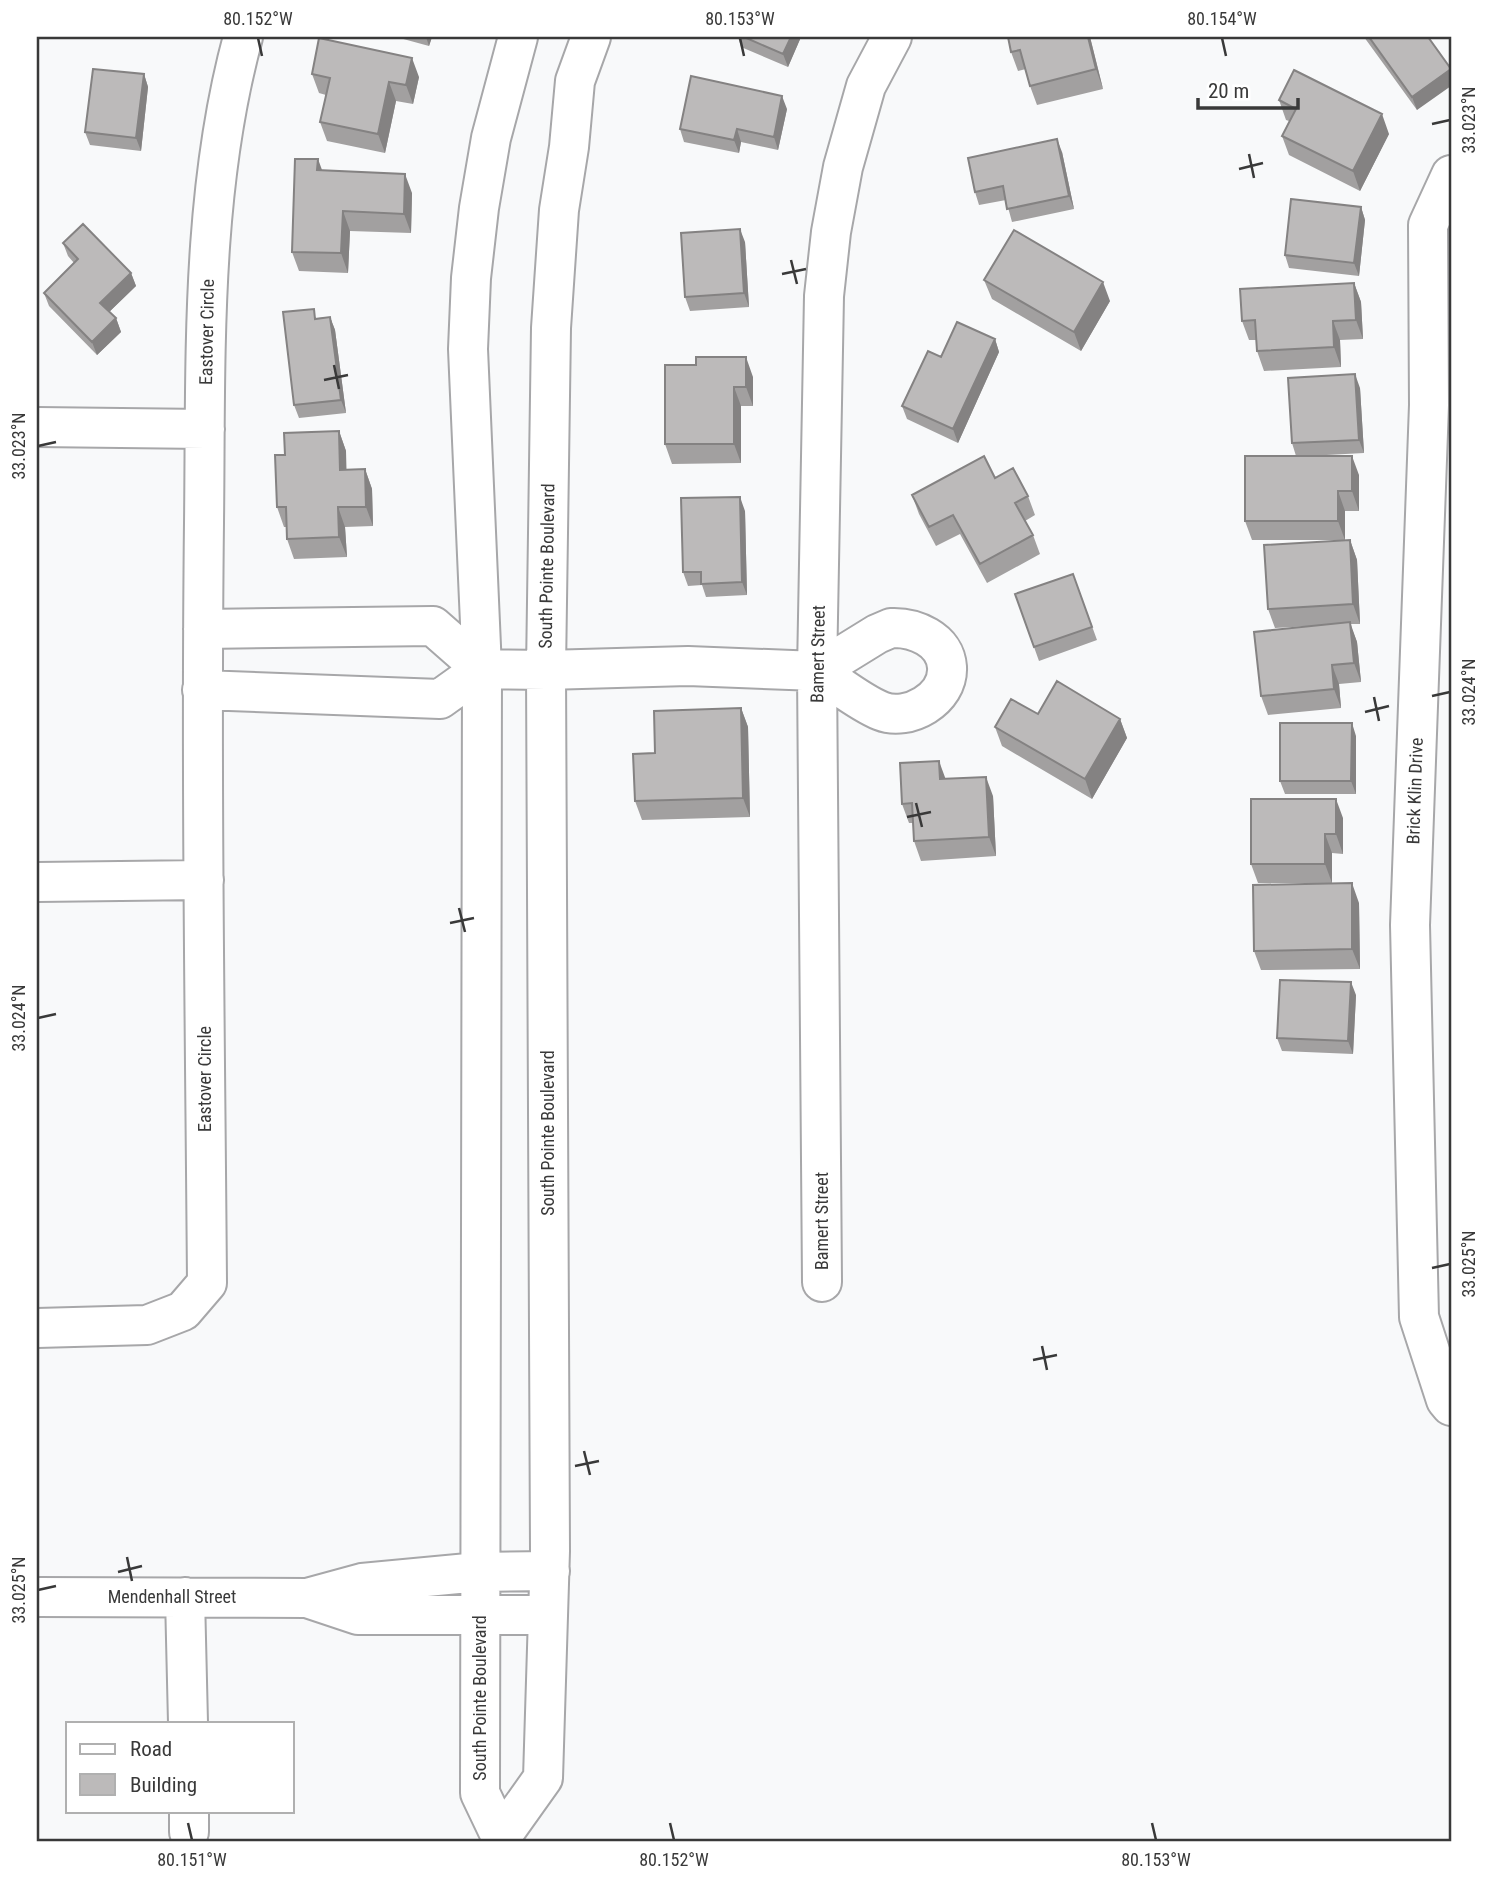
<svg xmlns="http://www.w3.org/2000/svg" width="1488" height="1879" viewBox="0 0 1488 1879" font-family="'Roboto Condensed',sans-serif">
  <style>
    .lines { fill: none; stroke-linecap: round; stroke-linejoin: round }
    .street-casing { stroke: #a7a7a9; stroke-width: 42 }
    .street { stroke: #fff; stroke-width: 38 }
    .wall { fill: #a2a0a0 }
    .shaded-wall { fill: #848282 }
    .building { fill: #bcbaba; stroke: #848282; stroke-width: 2 }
    .ticks { fill: none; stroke: #393939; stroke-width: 2.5 }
    .labels { text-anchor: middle; stroke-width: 5; stroke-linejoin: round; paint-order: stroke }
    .street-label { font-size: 18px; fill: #393939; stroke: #fff }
    .neatline { fill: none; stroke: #393939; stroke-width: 2.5 }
    .ticks-label { font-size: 18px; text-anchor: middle; fill: #393939 }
  </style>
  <rect width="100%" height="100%" fill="#f8f9fa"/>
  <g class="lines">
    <defs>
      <path id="street" d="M518 37 491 138 479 208 471 278 468 349 482 669 480 1793 501 1837 543 1778 550 1551 546 670 551 328 559 210 569 147 575 81 591 37
        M1451 175 1428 225 1429 405 1410 925 1419 1317 1446 1400 1451 1406
        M37 427 205 429
        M891 628C914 627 945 639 947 667 949 699 908 722 881 711 859 702 838 684 817 671L877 634Z
        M482 669 546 670 688 666 817 671
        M202 690 440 699 482 669 433 626 203 629
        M37 882 204 880
        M822 1282 817 671 824 296 831 232 843 167 866 86 892 37
        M37 1328 147 1325 183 1311 207 1283C205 1030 201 776 204 523 206 361 200 195 243 37
        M37 1597 307 1598 362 1583 479 1572 550 1571
        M185 1597 188 1723
        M307 1598 358 1615H548
        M189 1811V1832"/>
    </defs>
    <use href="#street" class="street-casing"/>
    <use href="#street" class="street"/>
  </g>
  <path class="wall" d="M396 37H432L429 46Z
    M738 37H801L788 67 741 47Z
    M1090 37 1103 89 1037 105 1030 86 1026 69 1018 71 1011 52Z
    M1364 37H1428L1417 110Z
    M144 74 148 87 141 151 90 145 85 132Z
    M312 74 419 77 413 104 396 101 385 153 327 141 320 122 326 95 319 93Z
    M1279 100 1389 134 1360 191 1289 155 1282 136 1289 121 1286 120Z
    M787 109 778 150 741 142 739 153 684 142 680 129Z
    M1062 152 1074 209 1012 222 1006 200 979 205 975 192Z
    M322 170 412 193 411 233 350 231 348 273 299 271 292 252Z
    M1361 207 1365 220 1359 276 1289 268 1285 255Z
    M745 242 749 307 690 311 685 297Z
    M63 243 131 273 136 286 109 312 116 318 121 332 97 355 49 306 44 293 74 263 68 256Z
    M984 280 1110 301 1081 351 992 299Z
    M1354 283 1361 302 1363 339 1340 340 1341 367 1264 371 1257 351V340H1249L1242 321Z
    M330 317 335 330 346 413 299 418 294 405 318 318Z
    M995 339 999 352 958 443 907 419 902 406 941 357Z
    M665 365 753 377V406H741V463L672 464 665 444Z
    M1360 388 1364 453 1308 456 1359 475V511H1345V540H1252L1245 521 1296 456 1292 443Z
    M339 431 346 451V470L365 469 372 489 373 526 345 527 347 557 294 559 287 539V527H284L277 507 285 455Z
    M995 478 1028 496 1035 515 1025 521 1033 535 1040 554 987 583 960 534 936 546 919 514 912 495Z
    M745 511 747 595 706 597 702 585 688 586 683 572Z
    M1350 540 1357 560 1360 624H1350L1357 642 1361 682 1339 684 1341 708 1268 715 1261 696 1310 626 1275 628 1268 609Z
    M1073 574 1097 640 1039 661 1015 594Z
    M741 708 748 727 750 817 642 820 635 801 655 753Z
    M1038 714 1120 719 1127 738 1092 799 1002 746 995 727Z
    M1356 736V794H1285L1280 781Z
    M993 796 996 856 921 861 914 841 913 823H909L902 804Z
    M1343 818V854L1332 853V883H1258L1251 864Z
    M1359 903 1360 969 1261 970 1254 951Z
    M1356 995 1353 1054 1282 1051 1277 1038Z"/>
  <path class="shaded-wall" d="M426 37H432L429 46Z
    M791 37H801L788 67 783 54Z
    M1088 37H1090L1103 89 1096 69Z
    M412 58 419 77 413 104 406 85Z
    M1451 69V86L1417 110 1412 97Z
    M144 74 148 87 141 151 136 138Z
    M389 82 396 101 385 153 378 134Z
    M782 96 787 109 778 150 774 137Z
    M1382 114 1389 134 1360 191 1353 171Z
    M737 129 741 142 739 153 734 140Z
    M1057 139 1062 152 1074 209 1069 196Z
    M318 159 325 178 317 170Z
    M405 174 412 193 411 233 404 214Z
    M1361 207 1365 220 1359 276 1354 263Z
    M343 211 350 231 348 273 341 253Z
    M740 229 745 242 749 307 744 293Z
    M131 273 136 286 105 316 100 303Z
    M1103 282 1110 301 1081 351 1074 332Z
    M1354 283 1361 302 1363 339 1356 320Z
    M330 317 335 330 346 413 341 400Z
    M116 318 121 332 97 355 92 342Z
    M1333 321 1340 340 1341 367 1334 347Z
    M995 339 999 352 958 443 953 429Z
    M746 357 753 377V406L746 387Z
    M1355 374 1360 388 1364 453 1359 440Z
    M734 387 741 406V463L734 444Z
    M339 431 346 451 347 489 340 470Z
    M1352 456 1359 475V511L1352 491Z
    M365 469 372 489 373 526 366 507Z
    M1338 491 1345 511V540L1338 521Z
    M740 497 745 511 747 595 742 582Z
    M338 507 345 527 347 557 339 537Z
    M1350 540 1357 560 1360 624 1353 604Z
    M1350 622 1357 642 1361 682 1354 663Z
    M1332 665 1339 684 1341 708 1334 689Z
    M741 708 748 727 750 817 743 798Z
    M1120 719 1127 738 1092 799 1085 779Z
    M1352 723 1356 736V794L1351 781Z
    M939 761 946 780 940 779Z
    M986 777 993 796 996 856 989 837Z
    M1336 799 1343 818V854L1336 834Z
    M1325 834 1332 853V883L1325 864Z
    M1352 883 1359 903 1360 969 1352 949Z
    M1351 982 1356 995 1353 1054 1348 1041Z"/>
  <path class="building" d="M744 37H791L783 54Z
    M1008 37H1088L1096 69 1030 86 1020 50 1011 52Z
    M1369 37H1428L1451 69 1412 97Z
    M319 38 412 58 406 85 389 82 378 134 320 122 330 78 312 74Z
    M93 69 144 74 136 138 85 132Z
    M1294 70 1382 114 1353 171 1282 136 1296 109 1279 100Z
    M691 76 782 96 774 137 737 129 734 140 680 129Z
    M1057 139 1069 196 1007 209 1003 186 975 192 968 158Z
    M295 159H318L317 170 405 174 404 214 343 211 341 253 292 252Z
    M1291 199 1361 207 1354 263 1285 255Z
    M83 224 131 273 100 303 116 318 92 342 44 293 78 259 63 243Z
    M740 229 744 293 685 297 681 233Z
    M1014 230 1103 282 1074 332 984 280Z
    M1354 283 1356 320 1333 321 1334 347 1257 351 1255 320 1242 321 1240 289Z
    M314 309 315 319 330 317 341 400 294 405 283 312Z
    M957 322 995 339 953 429 902 406 928 351 941 357Z
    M696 357H746V387H734V444H665V365H696Z
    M1355 374 1359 440 1292 443 1288 378Z
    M339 431 340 470 365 469 366 507H338L339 537 287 539 286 507H277L275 455H285L284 433Z
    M984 456 995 478 1013 468 1028 496 1015 503 1033 535 980 564 953 515 929 527 912 495Z
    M1245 456H1352V491H1338V521H1245Z
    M740 497 742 582 701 584V572H683L681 498Z
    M1350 540 1353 604 1268 609 1264 545Z
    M1073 574 1092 627 1034 647 1015 594Z
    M1350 622 1354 663 1332 665 1334 689 1261 696 1254 632Z
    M1057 681 1120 719 1085 779 995 727 1011 699 1038 714Z
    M741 708 743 798 635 801 633 754 655 753 654 711Z
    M1280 723H1352L1351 781H1280Z
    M939 761 940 779 986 777 989 837 914 841 912 803 902 804 900 763Z
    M1251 799H1336V834H1325V864H1251Z
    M1352 883V949L1254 951 1253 885Z
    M1280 980 1351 982 1348 1041 1277 1038Z"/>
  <path class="ticks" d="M258 38 262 56M740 38 744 56M1222 38 1226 56M1432 124 1450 120M1249 154 1254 178M1239 169 1263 163M791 260 797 284M782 274 806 269M334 365 339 389M324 380 348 375M38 446 56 442M1432 696 1450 692M1374 697 1379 721M1365 712 1389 706M916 803 922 827M907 817 931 812M459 908 465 932M450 923 474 918M38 1018 56 1014M1432 1268 1450 1264M1042 1346 1047 1370M1033 1360 1057 1355M584 1451 590 1475M575 1466 599 1461M127 1557 132 1581M118 1572 142 1566M38 1590 56 1586M188 1823 192 1840M670 1823 674 1840M1152 1823 1156 1840"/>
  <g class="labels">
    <g class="street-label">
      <text transform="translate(207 332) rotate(-89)" y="6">Eastover Circle</text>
      <text transform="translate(547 566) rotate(-89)" y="6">South Pointe Boulevard</text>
      <text transform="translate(818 654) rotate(-89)" y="6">Bamert Street</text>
      <text transform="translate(1415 791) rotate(-88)" y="6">Brick Klin Drive</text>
      <text transform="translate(205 1079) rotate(-90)" y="6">Eastover Circle</text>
      <text transform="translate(548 1133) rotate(-90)" y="6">South Pointe Boulevard</text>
      <text transform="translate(822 1221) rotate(-90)" y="6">Bamert Street</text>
      <text x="172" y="1603">Mendenhall Street</text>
      <text transform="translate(480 1698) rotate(-90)" y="6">South Pointe Boulevard</text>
    </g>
  </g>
  <rect width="1488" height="1879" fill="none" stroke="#ffffff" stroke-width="77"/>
  <rect x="66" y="1722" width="228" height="91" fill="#ffffff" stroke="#b0b0b0" stroke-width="2"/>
  <rect x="80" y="1744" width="35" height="10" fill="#ffffff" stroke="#b0b0b0" stroke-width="2"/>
  <text x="130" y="1756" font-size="21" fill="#393939">Road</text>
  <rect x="80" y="1774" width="35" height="21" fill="#bcbaba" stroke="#b0b0b0" stroke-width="2"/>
  <text x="130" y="1792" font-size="21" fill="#393939">Building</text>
  <path d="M1198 98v10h100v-10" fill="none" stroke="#393939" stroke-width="3.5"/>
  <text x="1208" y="98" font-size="21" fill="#393939" stroke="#ffffff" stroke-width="5" paint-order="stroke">20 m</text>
  <rect x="38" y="38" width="1412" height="1802" class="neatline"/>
  <g class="ticks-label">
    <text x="258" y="25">80.152°W</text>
    <text x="740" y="25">80.153°W</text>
    <text x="1222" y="25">80.154°W</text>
    <text transform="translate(1469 120) rotate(-90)" y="6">33.023°N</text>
    <text transform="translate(19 446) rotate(-90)" y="6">33.023°N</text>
    <text transform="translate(1469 692) rotate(-90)" y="6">33.024°N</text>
    <text transform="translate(19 1018) rotate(-90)" y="6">33.024°N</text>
    <text transform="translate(1469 1264) rotate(-90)" y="6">33.025°N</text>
    <text transform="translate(19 1590) rotate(-90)" y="6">33.025°N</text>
    <text x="192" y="1866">80.151°W</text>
    <text x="674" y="1866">80.152°W</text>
    <text x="1156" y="1866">80.153°W</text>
  </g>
</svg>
